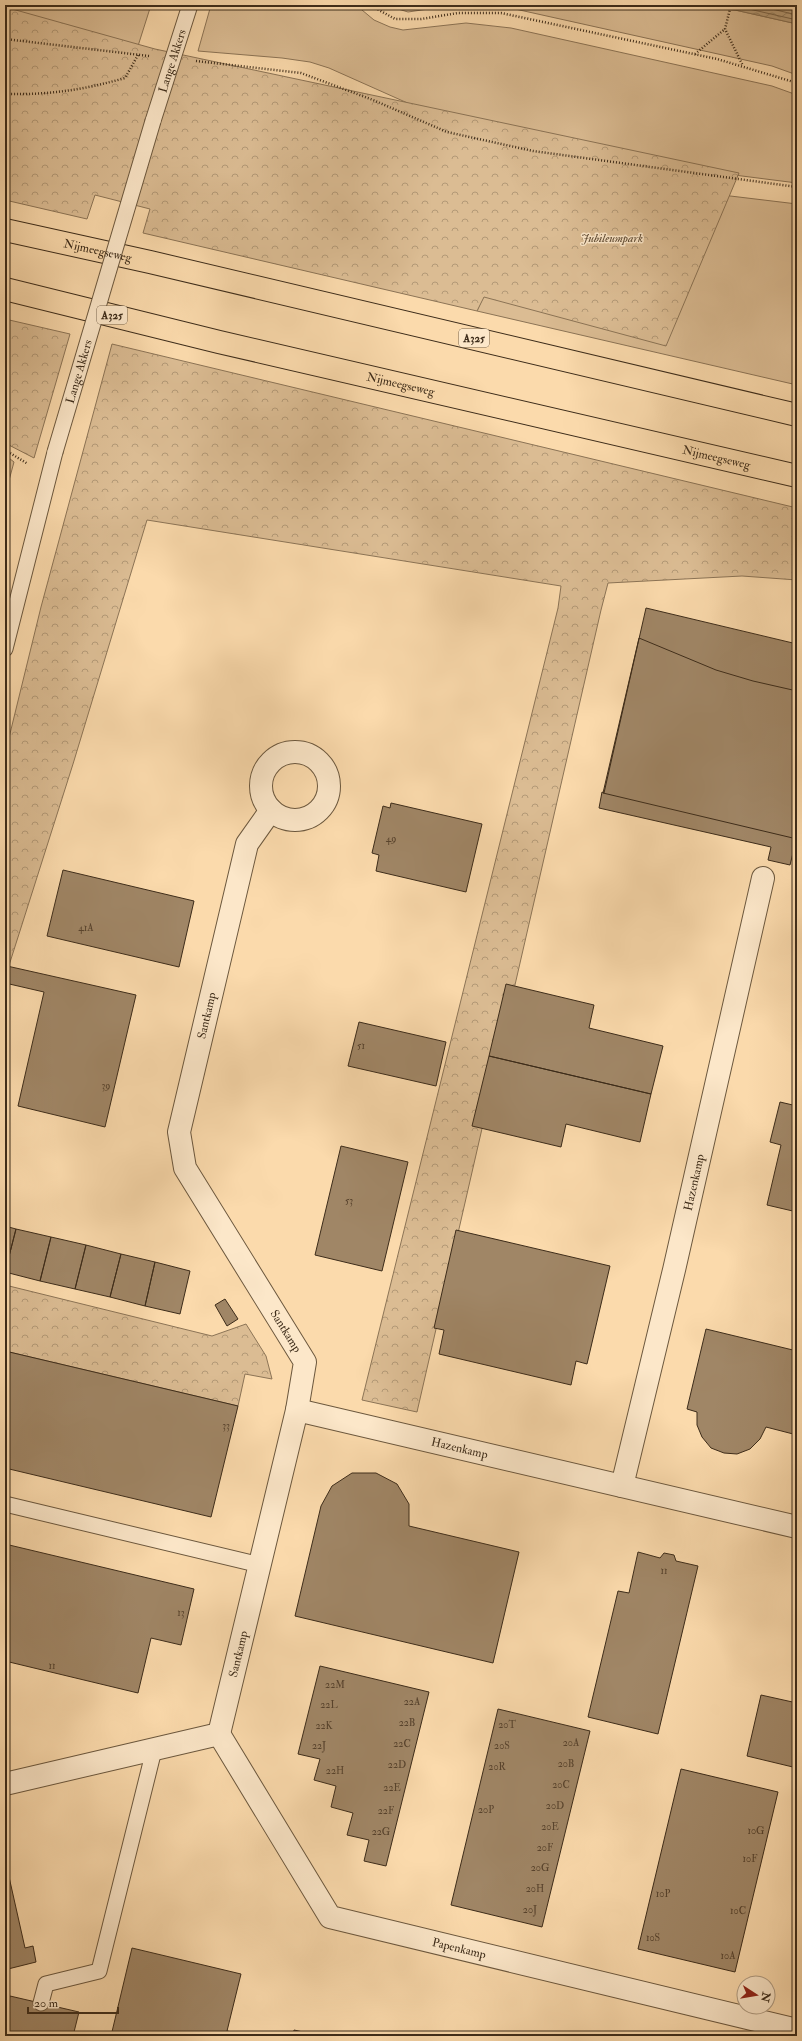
<svg xmlns="http://www.w3.org/2000/svg" width="802" height="2041" viewBox="0 0 802 2041" font-family="'IM FELL Double Pica',serif">
  <style>
    .grass { fill: #dbbc93; stroke: #8c7456 }
    .forest { fill: url(#forest-crowns); stroke: #8c7456 }
    .water { fill: url(#water-waves); stroke: #887154 }
    .lines { fill: none; stroke-linecap: round; stroke-linejoin: round }
    .shore { stroke: #7c664a; stroke-width: 1 }
    .building { fill: #a08666; stroke: #3d2c1a }
    .lane-casing { stroke: #6c583e; stroke-width: 17 }
    .street-casing { stroke: #6c583e; stroke-width: 24 }
    .highway-casing { stroke: #3d2c1a; stroke-width: 24 }
    .path { stroke: #3d2c1a; stroke-width: 2.5; stroke-dasharray: 1 2; stroke-linecap: butt }
    .lane { stroke: #fce7c9; stroke-width: 15 }
    .street { stroke: #fce7c9; stroke-width: 22 }
    .highway { stroke: #fbdaac; stroke-width: 22 }
    .lane-bridge-casing { stroke: #6c583e; stroke-width: 17; stroke-linecap: butt }
    .lane-bridge { stroke: #fce7c9; stroke-width: 15 }
    .labels { text-anchor: middle; stroke-width: 3; stroke-linejoin: round; paint-order: stroke }
    .number-label { font-size: 10px; fill: #56422d }
    .shield { fill: #fce7c9; stroke: #76644e; stroke-width: 1 }
    .shield-label { font-size: 11px; font-weight: bold; fill: #3d2c1a }
    .street-label { font-size: 12px; fill: #3d2c1a; stroke: #fce7c9 }
    .park-label { font-size: 12px; font-style: italic; fill: #5d4932; stroke: #fce7c9 }
  </style>
  <defs>
    <pattern id="forest-crowns" width="20" height="18" patternUnits="userSpaceOnUse"><rect width="20" height="18" fill="#dbbc93"/><path d="M2 6a3 3 0 1 1 6 0M12 15a3 3 0 1 1 6 0" fill="none" stroke="#b39977"/></pattern>
    <pattern id="water-waves" width="16" height="10" patternUnits="userSpaceOnUse"><rect width="16" height="10" fill="#ba9f7a"/><path d="M0 5q4-4 8 0t8 0" fill="none" stroke="#988263"/></pattern>
  </defs>
  <rect width="100%" height="100%" fill="#fbdaac"/>
  <filter id="stains"><feTurbulence type="fractalNoise" baseFrequency=".005" numOctaves="4"/><feColorMatrix values="0 0 0 0 .2 0 0 0 0 .09 0 0 0 0 .02 0 0 0 .5 -.17"/></filter>
  <radialGradient id="worn" r=".72"><stop offset=".6" stop-color="#630" stop-opacity="0"/><stop offset="1" stop-color="#630" stop-opacity=".3"/></radialGradient>
  <path class="grass" d="M5 5H151L138 46 5 32Z
    M211 5H356L374 20 390 27 403 30 466 23 511 28 772 86 797 95V183L545 151 468 130 329 68 310 62 282 58 198 51Z
    M385 5H491L435 8 408 12Z
    M497 5H659L735 10 797 24V75L772 66Z
    M672 189 797 204V385L477 311 504 252Z
    M5 455 14 462 5 495Z"/>
  <path class="forest" d="M5 7 155 49 739 173 666 346 484 297 477 311 143 233 150 209 95 195 87 219 5 200Z
    M5 319 70 334 34 458 5 443Z
    M112 344 797 508V580L742 576 608 583 601 610 417 1412 362 1400 558 608 561 586 147 520 73 764 5 978V754L41 607Z
    M5 1285 212 1336 246 1324 266 1356 272 1379 245 1374 238 1406 5 1351Z"/>
  <path class="water" d="M659 5H797V24L735 10Z"/>
  <g class="lines">
    <path class="shore" d="M720 5 736 6 797 20
      M755 5 797 15"/>
  </g>
  <path class="building" d="M646 608 797 644V837L790 865 768 860 771 847 599 808 602 792 604 793Z
    M639 638 716 670 753 681 797 691V839L603 793Z
    M391 803 482 824 466 892 376 871 379 855 372 853 383 806 390 808Z
    M63 870 194 901 179 967 47 936Z
    M7 966 136 995 105 1127 18 1106 44 992 5 983Z
    M506 984 594 1005 589 1028 663 1046 651 1094 489 1056Z
    M359 1022 446 1042 436 1086 348 1066Z
    M489 1056 651 1094 640 1142 566 1124 561 1147 472 1126Z
    M780 1102 797 1106V1212L767 1205 781 1145 770 1142Z
    M341 1146 408 1162 382 1271 315 1255Z
    M5 1226 16 1229 5 1272Z
    M16 1229 51 1237 40 1281 5 1272Z
    M456 1230 610 1266 587 1364 576 1361 571 1385 439 1354 444 1330 434 1328Z
    M51 1237 86 1245 75 1289 40 1281Z
    M86 1245 121 1254 110 1297 75 1289Z
    M121 1254 155 1262 145 1306 110 1297Z
    M155 1262 190 1271 180 1314 145 1306Z
    M225 1299 238 1319 227 1326 215 1305Z
    M706 1329 797 1351V1435L766 1427 760 1439 750 1449 737 1454 724 1453 711 1448 702 1437 697 1425V1412L687 1409Z
    M5 1351 238 1406 211 1517 5 1468Z
    M352 1473H376L397 1484 409 1504V1526L519 1552 493 1663 295 1616 321 1506 332 1486Z
    M5 1544 194 1589 181 1645 151 1638 138 1693 5 1661Z
    M638 1552 660 1558 664 1553 674 1555 676 1561 698 1566 658 1734 588 1717 618 1591 629 1593Z
    M320 1666 429 1692 386 1866 364 1861 369 1840 347 1835 353 1813 331 1807 336 1786 314 1780 320 1759 298 1754Z
    M761 1695 797 1703V1768L747 1756Z
    M498 1709 590 1731 542 1927 451 1905Z
    M681 1769 778 1792 735 1972 638 1949Z
    M5 1859 25 1948 33 1946 36 1962 8 1969 5 1983Z
    M132 1948 241 1974 227 2031 232 2032 231 2036H111Z
    M10 1996 79 2012 73 2036H5V2019Z
    M294 2030 321 2036H293Z"/>
  <g class="lines">
    <defs>
      <g id="lane">
        <path id="s1" d="M153 121 190 5"/>
        <path d="M5 649 55 452"/>
        <path d="M5 1504 260 1565"/>
        <path d="M41 2003 46 1984 99 1971 154 1750"/>
      </g>
      <g id="street">
        <circle cx="295" cy="786" r="34"/>
        <path id="s2" d="M297 1410 797 1527"/>
        <path id="s3" d="M622 1486 674 1270 763 878"/>
        <path id="s4" d="M219 1734 330 1917 797 2030"/>
        <path id="s5" d="M5 1784 219 1734 297 1410 305 1362 185 1168 179 1132 247 844 271 810"/>
      </g>
      <g id="highway">
        <path id="s6" d="M5 230 150 262 797 415"/>
        <path id="s7" d="M5 289 219 342 797 476"/>
      </g>
    </defs>
    <use href="#lane" class="lane-casing"/>
    <use href="#street" class="street-casing"/>
    <use href="#highway" class="highway-casing"/>
    <path class="path" d="M370 5 395 19H421L458 13H501L717 59 797 83
      M731 5 725 29 743 66
      M5 39 149 56
      M695 54 725 29
      M196 61 301 73 373 100 447 132 533 151 797 187
      M5 94C49 95 83 90 125 78L138 55
      M5 450 28 464"/>
    <use href="#lane" class="lane"/>
    <use href="#street" class="street"/>
    <use href="#highway" class="highway"/>
    <defs>
      <g id="lane-bridge">
        <path id="s8" d="M55 452 153 121"/>
      </g>
    </defs>
    <use href="#lane-bridge" class="lane-bridge-casing"/>
    <use href="#lane-bridge" class="lane-bridge"/>
  </g>
  <g class="labels">
    <g class="number-label">
      <text x="391" y="842">49</text>
      <text x="86" y="931">41A</text>
      <text x="361" y="1049">51</text>
      <text x="106" y="1089">39</text>
      <text x="349" y="1204">53</text>
      <text x="226" y="1429">33</text>
      <text x="664" y="1574">11</text>
      <text x="181" y="1616">13</text>
      <text x="52" y="1669">11</text>
      <text x="335" y="1688">22M</text>
      <text x="412" y="1705">22A</text>
      <text x="329" y="1708">22L</text>
      <text x="407" y="1726">22B</text>
      <text x="507" y="1728">20T</text>
      <text x="324" y="1729">22K</text>
      <text x="571" y="1746">20A</text>
      <text x="402" y="1747">22C</text>
      <text x="319" y="1749">22J</text>
      <text x="502" y="1749">20S</text>
      <text x="566" y="1767">20B</text>
      <text x="397" y="1768">22D</text>
      <text x="497" y="1770">20R</text>
      <text x="335" y="1774">22H</text>
      <text x="561" y="1788">20C</text>
      <text x="392" y="1791">22E</text>
      <text x="555" y="1809">20D</text>
      <text x="486" y="1813">20P</text>
      <text x="386" y="1814">22F</text>
      <text x="550" y="1830">20E</text>
      <text x="756" y="1834">10G</text>
      <text x="381" y="1835">22G</text>
      <text x="545" y="1851">20F</text>
      <text x="750" y="1862">10F</text>
      <text x="540" y="1871">20G</text>
      <text x="535" y="1892">20H</text>
      <text x="663" y="1897">10P</text>
      <text x="530" y="1913">20J</text>
      <text x="738" y="1914">10C</text>
      <text x="653" y="1941">10S</text>
      <text x="728" y="1959">10A</text>
    </g>
    <g class="shield">
      <rect x="97" y="306" width="30" height="18" rx="3"/>
      <rect x="459" y="329" width="30" height="18" rx="3"/>
    </g>
    <g class="shield-label">
      <text x="112" y="319">A325</text>
      <text x="474" y="342">A325</text>
    </g>
    <g class="street-label">
      <text dy="4" stroke="none"><textPath href="#s1" startOffset="63">Lange Akkers</textPath></text>
      <text dy="4" stroke="none"><textPath href="#s6" startOffset="95">Nijmeegseweg</textPath></text>
      <text dy="4" stroke="none"><textPath href="#s8" startOffset="84">Lange Akkers</textPath></text>
      <text dy="4" stroke="none"><textPath href="#s7" startOffset="407">Nijmeegseweg</textPath></text>
      <text dy="4" stroke="none"><textPath href="#s7" startOffset="731">Nijmeegseweg</textPath></text>
      <text dy="4" stroke="none"><textPath href="#s5" startOffset="986">Santkamp</textPath></text>
      <text dy="4" stroke="none"><textPath href="#s3" startOffset="312">Hazenkamp</textPath></text>
      <text transform="translate(286 1331) rotate(58)" y="4">Santkamp</text>
      <text dy="4" stroke="none"><textPath href="#s2" startOffset="167">Hazenkamp</textPath></text>
      <text dy="4" stroke="none"><textPath href="#s5" startOffset="302">Santkamp</textPath></text>
      <text dy="4" stroke="none"><textPath href="#s4" startOffset="347">Papenkamp</textPath></text>
    </g>
    <g class="park-label">
      <text x="612" y="242">Jubileumpark</text>
    </g>
  </g>
  <rect width="802" height="2041" fill="none" stroke="#fbdaac" stroke-width="20"/>
  <rect x="6" y="6" width="790" height="2029" fill="none" stroke="#3d2c1a" stroke-width="2"/>
  <rect x="10" y="10" width="782" height="2021" fill="none" stroke="#3d2c1a"/>
  <g transform="translate(756 1995) rotate(102)"><circle r="19" fill="#fce7c9" stroke="#b09c83"/>
  <path d="M0-3L7 15L0 10L-7 15Z" fill="#8f2418"/>
  <text y="-6" font-size="11" font-weight="bold" text-anchor="middle" fill="#3d2c1a">N</text>
  </g>
  <path d="M28 2007v6h90v-6" fill="none" stroke="#3d2c1a" stroke-width="2"/>
  <text x="34" y="2007" font-size="12" fill="#3d2c1a" stroke="#fce7c9" stroke-width="3" paint-order="stroke">20 m</text>
  <rect width="100%" height="100%" filter="url(#stains)"/>
  <rect width="100%" height="100%" fill="url(#worn)"/>
</svg>
